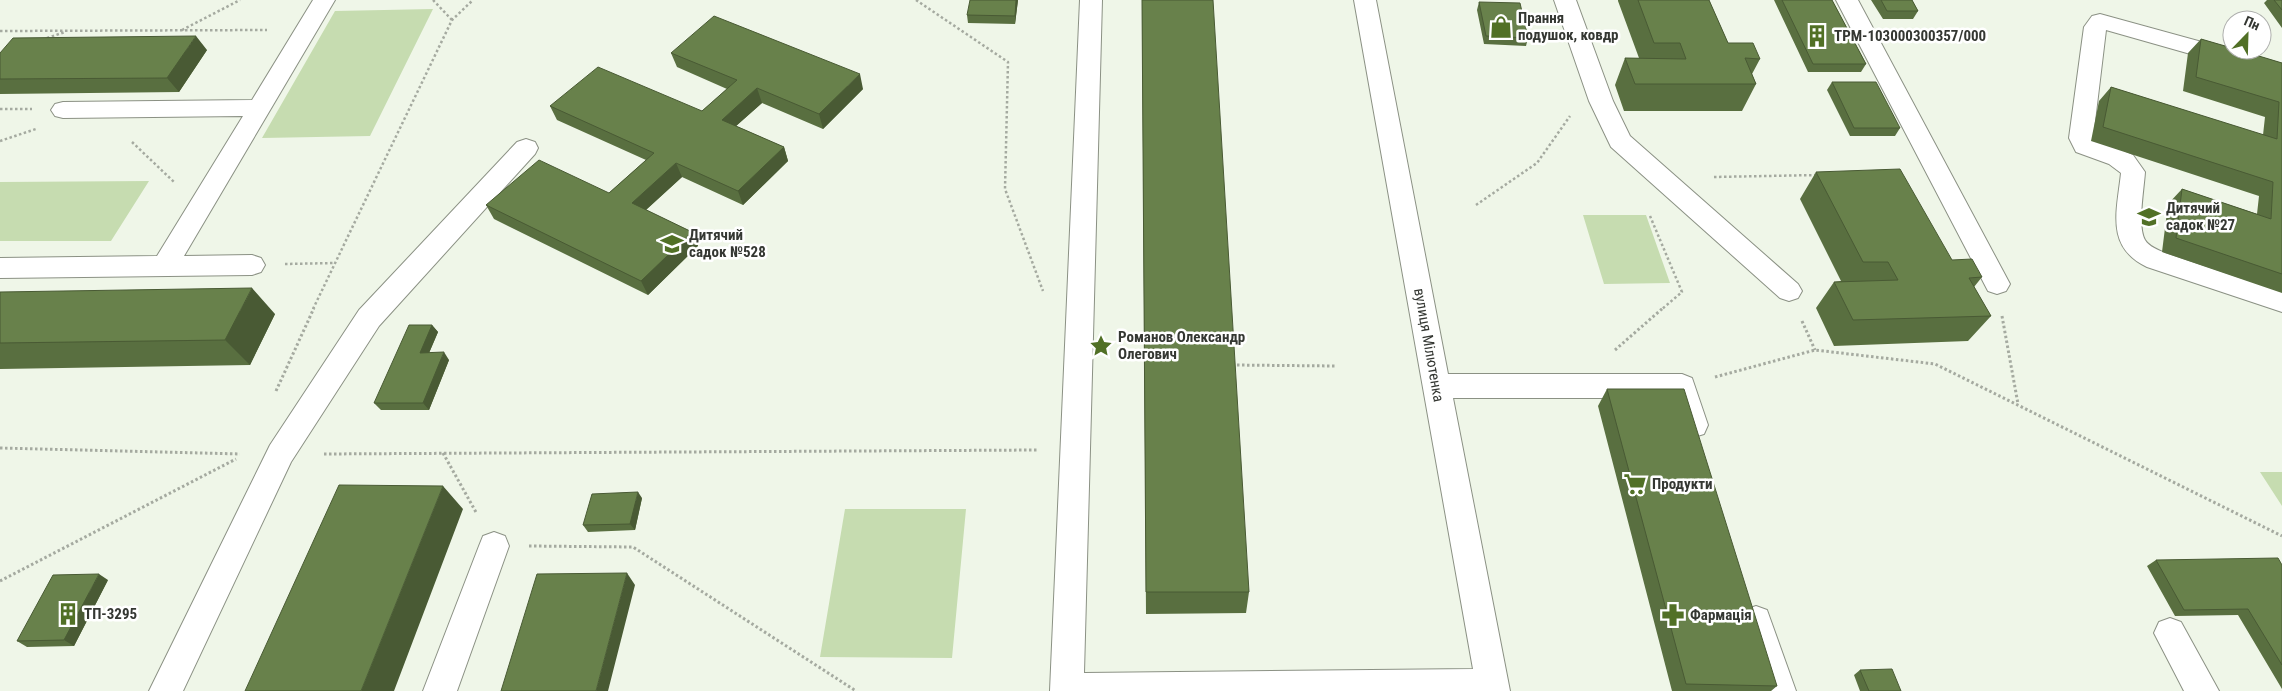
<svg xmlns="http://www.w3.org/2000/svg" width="2282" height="691" viewBox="0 0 2282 691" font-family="'Roboto Condensed',sans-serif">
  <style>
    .green { fill: #c6dcb0 }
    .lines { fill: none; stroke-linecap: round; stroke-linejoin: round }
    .minor-casing { stroke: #8b9184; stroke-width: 2 }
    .path-far1 { stroke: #a5aaa0; stroke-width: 2.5; stroke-dasharray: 2.5 2.5; stroke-linecap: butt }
    .path { stroke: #a5aaa0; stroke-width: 3; stroke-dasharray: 2.5 2.5; stroke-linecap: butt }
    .minor { fill: #fff; fill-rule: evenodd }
    .wall { fill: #596f40 }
    .shaded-wall { fill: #495a34 }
    .building { fill: #68814b; stroke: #495a34 }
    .labels { text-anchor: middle; stroke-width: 5; stroke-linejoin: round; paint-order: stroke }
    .poi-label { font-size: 15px; font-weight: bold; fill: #343732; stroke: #fff; text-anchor: start }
    .street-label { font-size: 15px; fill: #343732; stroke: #fff }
  </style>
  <rect width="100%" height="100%" fill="#eff6e8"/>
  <path class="green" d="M433 9 370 136 262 138 335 11Z
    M149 181 111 241H0V182Z
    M1583 215H1646L1670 283 1604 284Z
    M2260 472H2282V506Z
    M845 509H966L952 658 820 657Z"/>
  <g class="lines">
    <defs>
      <path id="minor" d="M313 0H335L184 256 252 255 261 258 265 265 261 272 252 275 0 278V258L157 256 243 116 63 118 55 116 51 110 55 104 63 102 252 100Z
        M1080 0H1102L1084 673 1473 669 1354 0H1376L1448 374H1682L1692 378 1708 425 1704 434 1694 437 1684 434 1671 398H1453L1510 691H1050Z
        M1554 0H1576L1613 101 1630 136 1798 284 1802 291 1798 298 1789 301 1780 298 1611 147 1589 101Z
        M1836 0H1858L2010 284 2006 291 1997 294 1988 291Z
        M2100 14 2282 64V80L2106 30 2093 138 2133 155 2145 172C2144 189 2137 226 2145 240 2149 247 2159 250 2165 253L2282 292V312L2147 267C2105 247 2117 211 2121 173L2109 164 2076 152 2069 138 2084 27 2092 16Z
        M526 139 535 142 538 148 535 154 379 326 291 462 183 691H149L270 445 359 310 517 142Z
        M494 532 505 536 509 546 457 691H423L479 546 483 536Z
        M1756 606 1767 610 1796 691H1762L1740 621 1745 610Z
        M2170 618 2181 622 2219 691H2184L2154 633 2159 622Z"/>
    </defs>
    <use href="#minor" class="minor-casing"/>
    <path class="path-far1" d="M433 0 452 20
      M916 0 1008 62 1005 189 1043 291
      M182 30 240 0
      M0 31 267 30
      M47 38 65 32
      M0 109H32
      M0 141 36 129
      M132 142 174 182
      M1714 177 1818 175
      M1476 205 1537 163 1570 116
      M1650 216 1682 292 1662 309
      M285 264 334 263
      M313 309 452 20 473 0"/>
    <path class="path" d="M2002 316 2018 404
      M1802 321 1815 350
      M1615 350 1663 308
      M1232 365 1336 366
      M1715 377 1815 350 1935 364 2282 536
      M276 391 314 308
      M0 448 240 454
      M443 453 477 514
      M324 454 1037 450
      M529 546 633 547 856 691
      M0 581 236 459"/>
    <use href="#minor" class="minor"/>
  </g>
  <path class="wall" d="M1018 0 1015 24 968 23 967 15Z
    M1142 0 1249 592 1246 613 1146 614Z
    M1618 0H1709L1728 43 1760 59 1752 74 1756 84 1742 111H1624L1615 85 1625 58H1639L1618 1Z
    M1774 0H1832L1866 64 1861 72H1808Z
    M1871 0H1912L1918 11 1913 19H1883Z
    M2267 0H2282V28L2264 3Z
    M1479 2 1528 38 1526 46 1484 44 1477 10Z
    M2201 39 2282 63V293L2162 252 2168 204 2182 189 2257 214 2259 196 2091 141 2099 101 2111 87 2263 135 2265 117 2183 91 2188 53Z
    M207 50 179 92 0 94V53Z
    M671 53 863 89 823 129 762 103 736 126 784 147 788 161 743 205 682 177 646 210 692 232 698 246 648 295 494 219 486 205 609 193 646 160 557 120 550 106 702 111 727 89 677 67Z
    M1832 82 1900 128 1895 136H1850L1827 90Z
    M1816 172 1952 260 1982 277 1974 287 1991 316 1968 341 1834 346 1816 308 1834 282 1841 281 1800 199Z
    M0 292 275 314 250 365 0 369Z
    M432 325 438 332 429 353 449 360 429 410H381L374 403Z
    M1607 389 1777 686 1771 691H1672L1598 406Z
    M642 498 635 530 588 532 583 525Z
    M2156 560 2282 565V689L2238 615 2175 616 2147 566Z
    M108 580 74 646 27 647 17 641Z
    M1860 670 1901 691H1860L1854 675Z"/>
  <path class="shaded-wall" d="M1016 0H1018L1015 24V16Z
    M196 36 207 50 179 92 167 78Z
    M860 74 863 89 823 129 819 114Z
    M757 88 762 103 727 134 722 120Z
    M784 147 788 161 743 205 738 191Z
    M676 163 682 177 638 217 632 203Z
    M692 232 698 246 648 295 641 281Z
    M252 288 275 314 250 365 225 340Z
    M432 325 438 332 426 360 420 353Z
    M444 352 449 360 429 410 423 403Z
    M443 486 463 509 394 691H361Z
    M638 492 642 498 635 530 630 524Z
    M627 573 635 585 608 691H596Z
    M99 574 108 580 74 646 64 640Z"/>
  <path class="building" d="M970 0H1016L1015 16 967 15Z
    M1142 0H1213L1249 592H1146Z
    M1638 0H1709L1728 43H1753L1760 59 1745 58 1756 84H1635L1625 58 1686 59 1680 43H1654Z
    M1782 0H1832L1866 64H1813Z
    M1881 0H1912L1918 11H1887Z
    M2274 0H2282V10Z
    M1479 2 1520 3 1528 38 1486 36Z
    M714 16 860 74 819 114 757 88 722 120 784 147 738 191 676 163 632 203 692 232 641 281 486 205 539 160 609 193 654 153 550 106 598 67 702 111 737 80 671 53Z
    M196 36 167 78 0 79V53L13 38Z
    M2201 39 2232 48V50H2239L2282 63V274L2176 238 2182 189 2271 219 2273 182 2103 127 2111 87 2277 139 2279 102 2196 77Z
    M1832 82H1876L1900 128H1854Z
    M1900 169 1952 260 1972 259 1982 277 1969 278 1991 316 1853 320 1834 282 1898 280 1888 262H1863L1816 172Z
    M252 288 225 340 0 343V292Z
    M409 325H432L420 353 444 352 423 403H374Z
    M1607 389H1684L1777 686 1686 684Z
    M339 485 443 486 361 691H245Z
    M638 492 630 524 583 525 592 494Z
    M2278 558 2282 565V665L2248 609 2184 610 2156 560Z
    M627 573 596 691H501L537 574Z
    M99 574 64 640 17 641 53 575Z
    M1892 669 1901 691H1869L1860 670Z"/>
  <defs>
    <symbol id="shop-bare" viewBox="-9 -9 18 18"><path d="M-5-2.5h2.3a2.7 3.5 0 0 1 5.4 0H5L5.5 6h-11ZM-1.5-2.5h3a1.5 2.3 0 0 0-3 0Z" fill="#517026" stroke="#fff" stroke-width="2.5" paint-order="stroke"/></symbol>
    <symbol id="building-bare" viewBox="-9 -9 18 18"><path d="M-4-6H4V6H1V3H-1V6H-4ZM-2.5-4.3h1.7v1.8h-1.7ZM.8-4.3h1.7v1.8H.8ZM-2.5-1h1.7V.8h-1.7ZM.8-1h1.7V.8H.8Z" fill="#517026" stroke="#fff" stroke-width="2.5" paint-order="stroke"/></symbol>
    <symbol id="school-bare" viewBox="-9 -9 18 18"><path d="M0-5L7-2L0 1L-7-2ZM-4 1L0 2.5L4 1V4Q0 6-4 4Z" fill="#517026" stroke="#fff" stroke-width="2.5" paint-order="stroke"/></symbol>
    <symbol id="sight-bare" viewBox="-9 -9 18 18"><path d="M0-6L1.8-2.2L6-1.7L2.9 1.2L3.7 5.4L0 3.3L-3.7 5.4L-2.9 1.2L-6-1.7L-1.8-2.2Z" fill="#517026" stroke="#fff" stroke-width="2.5" paint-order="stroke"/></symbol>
    <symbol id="supermarket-bare" viewBox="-9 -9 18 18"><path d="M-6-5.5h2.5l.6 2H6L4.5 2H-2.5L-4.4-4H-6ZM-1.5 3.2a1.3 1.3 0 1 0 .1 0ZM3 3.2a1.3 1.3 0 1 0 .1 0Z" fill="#517026" stroke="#fff" stroke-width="2.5" paint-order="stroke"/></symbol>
    <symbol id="pharmacy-bare" viewBox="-9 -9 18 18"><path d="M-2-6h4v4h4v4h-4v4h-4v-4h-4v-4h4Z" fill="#517026" stroke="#fff" stroke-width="2.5" paint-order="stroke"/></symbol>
  </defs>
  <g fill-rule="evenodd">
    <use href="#shop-bare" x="1485" y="11" width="32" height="32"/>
    <use href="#building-bare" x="1801" y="20" width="32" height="32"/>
    <use href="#school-bare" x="2133" y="201" width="32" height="32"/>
    <use href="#school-bare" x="656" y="228" width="32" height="32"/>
    <use href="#sight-bare" x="1085" y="330" width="32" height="32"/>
    <use href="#supermarket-bare" x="1619" y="468" width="32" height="32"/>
    <use href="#building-bare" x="52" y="598" width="32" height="32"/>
    <use href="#pharmacy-bare" x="1657" y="599" width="32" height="32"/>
  </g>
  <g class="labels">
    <g class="poi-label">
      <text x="1518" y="23">Прання<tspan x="1518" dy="17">подушок, ковдр</tspan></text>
      <text x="1834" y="41">ТРМ-103000300357/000</text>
      <text x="2166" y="213">Дитячий<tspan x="2166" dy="17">садок №27</tspan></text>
      <text x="689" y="240">Дитячий<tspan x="689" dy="17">садок №528</tspan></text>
      <text x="1118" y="342">Романов Олександр<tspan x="1118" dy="17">Олегович</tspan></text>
      <text x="1652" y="489">Продукти</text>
      <text x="84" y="619">ТП-3295</text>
      <text x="1690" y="620">Фармація</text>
    </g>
    <g class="street-label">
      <text transform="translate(1429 345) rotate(80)" y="5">вулиця Мілютенка</text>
    </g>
  </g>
  <g transform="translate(2247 35) rotate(23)"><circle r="24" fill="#ffffff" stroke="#aeafad"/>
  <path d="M0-4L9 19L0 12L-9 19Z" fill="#517026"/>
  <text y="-8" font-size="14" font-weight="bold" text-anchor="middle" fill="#343732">Пн</text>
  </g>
</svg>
